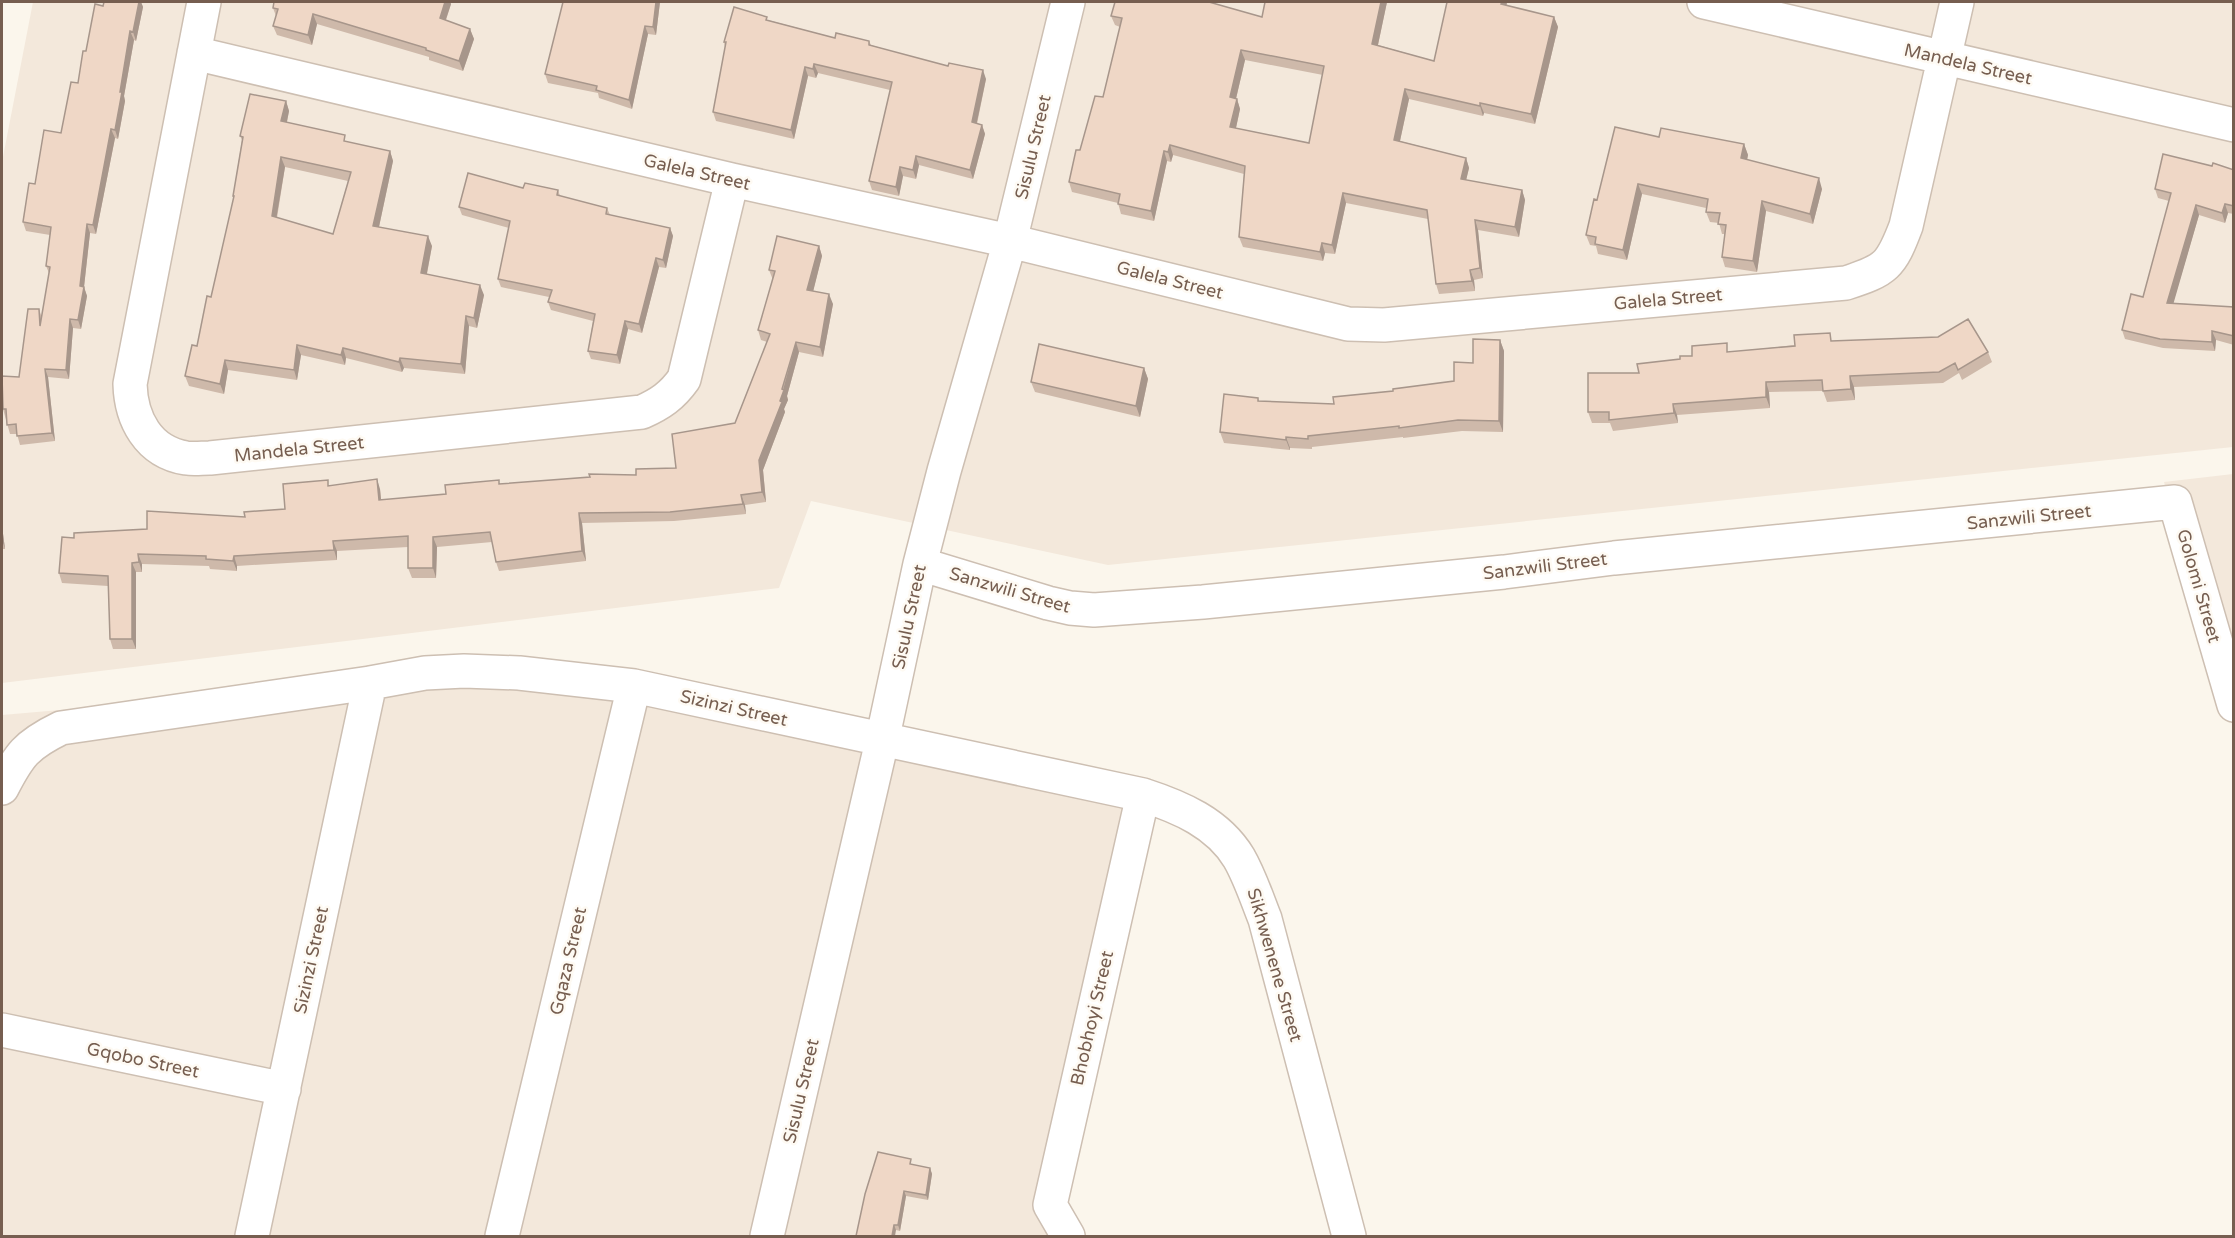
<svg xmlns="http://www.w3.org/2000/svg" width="2235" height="1238" viewBox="0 0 2235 1238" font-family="'Varela Round',sans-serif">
<rect width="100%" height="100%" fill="#fbf6ec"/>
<path fill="#f3e8db" d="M33,2H2233V447L1108,565L811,501L779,588L2,683V162Z
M2233,474V716L2164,482Z
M464,671L1143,795L1050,1205L1068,1236H2V715L370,683Z"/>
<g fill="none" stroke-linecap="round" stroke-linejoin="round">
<g stroke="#cdbfb2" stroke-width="36">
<path id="minor" d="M204,2L130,384C131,419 148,452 186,458C194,459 202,458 210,458L642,412C660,404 672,396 684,379L732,180
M1704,2L2234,125
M194,53L732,180L1010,241L1348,324L1384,325L1846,283C1886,270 1891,266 1906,226L1957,2
M920,564L1048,603L1070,608L1094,610L1203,602L1504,572L1614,558L2175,502L2234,705
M2,788C19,755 26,745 61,728L370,683L425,673L464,671L519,673L634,686L1143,795C1180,807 1218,823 1239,858C1250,877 1257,899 1265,919L1349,1236
M2,1030L284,1089
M252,1236L370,683
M502,1236L634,686
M767,1236L882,741L920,564L944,471L1010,241L1068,2
M1068,1236L1050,1205L1143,795"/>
</g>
<use href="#minor" stroke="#fff" stroke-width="33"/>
</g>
<path fill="#ceb9aa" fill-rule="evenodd" d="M104,2H141L143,7L136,41L134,40L124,96L125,101L118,139L115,138L96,234L90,233L84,287L87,296L81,329L73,328L69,379L48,377L55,441L20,445L17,434H10L3,409L19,377L39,309L42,318L49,273L46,266L50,235L26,231L23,222L35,184L61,133L78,83L86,51Z
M274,2H450L451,4L446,20L470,29L474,39L463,71L429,60V57L317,24L312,45L277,35L273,26L276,16L273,8Z
M563,2H660L656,35L648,34L632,109L599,98L598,93L548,83L545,74Z
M1265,2H1387L1378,45L1434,61L1507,2L1506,6L1554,17L1558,27L1535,124L1484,113L1483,116L1409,99L1400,141L1466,158L1469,168L1466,180L1522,190L1525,200L1519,237L1478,230L1483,278L1474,280L1475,291L1439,294L1436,284L1428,219L1346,203L1335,254L1325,253L1323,261L1243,247L1239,237L1244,174L1173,155L1171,162L1167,161L1154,221L1121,214L1118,203L1072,192L1069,182L1080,150L1103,97L1120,27L1115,25L1111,16L1213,3L1262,17ZM1245,60L1323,75L1309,143L1236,128L1240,109L1237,99H1236Z
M768,20L835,38L869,41L871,45L986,79L977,124L982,125L985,134L973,179L919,165L916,179L903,176L899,196L872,190L869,181L890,90L818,73L816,78L808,76L794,139L716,121L713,112L725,47L724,42Z
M286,101L289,111L287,122L348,142L390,151L393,161L379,227L432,246L427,274L484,295L477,328L469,326L465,374L404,368L402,372L346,358L345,365L301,355L297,380L228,370L224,394L189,386L185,376L197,346L211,297L234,199L233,196L242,140L240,136ZM285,167L348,181L333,234L277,218Z
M1659,137L1744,144L1748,155L1747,160L1822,189L1813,224L1766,211L1757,272L1725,267L1722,257L1725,234H1722L1719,223L1710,222L1706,212V208L1642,194L1627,260L1598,254L1596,246L1590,245L1586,235L1597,200Z
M2212,166L2234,170V214L2228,213L2225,223L2199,215L2173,303L2234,307V345L2216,340L2215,351L2163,348L2125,339L2122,330L2143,297L2169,201L2158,198L2155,189Z
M523,188L558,190L560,196L607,208L610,215L670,228L673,236L666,268L659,267L642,333L628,329L620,364L591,359L588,351L593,321L551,310L548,302L549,297L501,287L498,279L509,228L462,215L459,207Z
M819,246L822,256L813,291L833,304L823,357L799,352L787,396L788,400L784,409L785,412L763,470L766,502L745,505L746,514L674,521L582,523L586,561L499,571L496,562L492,542L437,547L436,578H412L408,568V547L337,551V560L237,566V571L210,569L209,566L142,564V572H136V649H113L110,639L108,586L62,583L59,573L74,538L245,517L285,509L330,486L380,489L381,500L446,494L500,484L636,475L676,468L735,423L767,342L761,340L758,330L773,280L769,270Z
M1500,340L1504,351L1503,432L1462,431L1403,438V437L1312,447V449L1290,448V450L1224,443L1220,432L1258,398L1259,401L1334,404L1393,391L1454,381L1473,363Z
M1833,341L1988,352L1992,362L1962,380L1959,373L1943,383L1854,387L1855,400L1827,402L1823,391L1769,392L1770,408L1677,415L1678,423L1613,431L1610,423H1592L1588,412L1639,373L1680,359L1730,352Z
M1144,368L1148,379L1140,417L1035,392L1031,382Z
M2,526L5,549H2Z
M913,1164V1165L930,1168L932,1174L928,1200L906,1196L900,1231L896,1230L856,1236Z"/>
<path fill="#a7968b" d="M139,2H141L143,7L136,41L133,32Z
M445,2H450L451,4L443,28L440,18Z
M656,2H660L656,35L653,27Z
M1381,2H1387L1376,54L1372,44Z
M1502,2H1507L1505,14L1501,4Z
M313,14L317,24L312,45L308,35Z
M1554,17L1558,27L1535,124L1531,114Z
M645,26L648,34L632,109L629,100Z
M470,29L474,39L463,71L459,61Z
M130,31L134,40L124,96L125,101L118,139L115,130L120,92Z
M1241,50L1245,60L1234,107L1230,97Z
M814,64L818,73L816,78L813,69Z
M805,67L808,76L794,139L791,130Z
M983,70L986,79L975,131L972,122Z
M1405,89L1409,99L1398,150L1394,140Z
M1237,99L1240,109L1234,137L1230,127Z
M286,101L289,111L285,131L281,121Z
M1480,103L1484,113L1483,116L1480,106Z
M982,125L985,134L973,179L970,170Z
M111,129L115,138L96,234L93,225Z
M1744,144L1748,155L1745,169L1741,158Z
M1170,145L1173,155L1171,162L1168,152Z
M390,151L393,161L377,236L373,226Z
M1164,151L1167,161L1154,221L1151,211Z
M916,156L919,165L916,179L913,170Z
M281,157L285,167L275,226L272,216Z
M1466,158L1469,168L1464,189L1461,179Z
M900,167L903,176L899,196L896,187Z
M1819,178L1822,189L1813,224L1810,214Z
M1638,184L1642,194L1627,260L1623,250Z
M1522,190L1525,200L1519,237L1515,227Z
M1343,193L1346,203L1335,254L1332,245Z
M1762,201L1766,211L1757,272L1753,261Z
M2225,204L2228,213L2225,223L2222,213Z
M2196,205L2199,215L2171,312L2167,303Z
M1475,220L1478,230L1483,278L1480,268Z
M87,224L90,233L84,287L87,296L81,329L78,320L80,286Z
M670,228L673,236L666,268L663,260Z
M428,236L432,246L425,283L421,273Z
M1322,243L1325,253L1323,261L1320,252Z
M819,246L822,256L811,300L807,290Z
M656,258L659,267L642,333L639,324Z
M1470,270L1474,280L1475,291L1472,281Z
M480,285L484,295L477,328L474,318Z
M829,294L833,304L823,357L820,347Z
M466,316L469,326L465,374L461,364Z
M70,319L73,328L69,379L66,370Z
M625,321L628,329L620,364L617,355Z
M2212,331L2216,340L2215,351L2212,342Z
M1500,340L1504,351L1503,432L1499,421Z
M796,342L799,352L787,396L788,400L784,409L785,412L763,470L766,502L762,492L759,460L780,401Z
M297,345L301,355L297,380L294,370Z
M343,348L346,358L345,365L341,355Z
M400,358L404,368L402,372L399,362Z
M225,360L228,370L224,394L220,384Z
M1144,368L1148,379L1140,417L1136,406Z
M45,369L48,377L55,441L52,433Z
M1850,376L1854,387L1855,400L1851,389Z
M1766,382L1769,392L1770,408L1766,397Z
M1673,404L1677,415L1678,423L1674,413Z
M1286,437L1290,448V450L1286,440Z
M377,479L380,489L382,510L379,500Z
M741,495L745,505L746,514L743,504Z
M579,513L582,523L586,561L582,551Z
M2,526L5,549L2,540Z
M433,537L437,547L436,578L433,568Z
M333,541L337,551V560L334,550Z
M138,554L142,564V572L139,562Z
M234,556L237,566V571L233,561Z
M132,563L136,572V649L132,639Z
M930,1168L932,1174L928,1200L926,1195Z
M904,1191L906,1196L900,1231L898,1225Z
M894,1225L896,1230L895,1236H892Z"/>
<path fill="#efd7c6" stroke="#a7968b" stroke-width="1.5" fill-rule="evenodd" d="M104,2H139L133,32L130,31L120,92H122L115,130L111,129L93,225L87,224L80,286L84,287L78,320L70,319L66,370L45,369L52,433L17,436L16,424L7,425L6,409H3L2,376L19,377L28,309H39L40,326L50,267L46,266L51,227L23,222L29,183L35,184L44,130L61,133L71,82L78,83L83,51H86L95,4L103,6Z
M274,2H445L440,18L470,29L459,61L426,50V48L313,14L308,35L273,26L278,9L273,8Z
M563,2H656L653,27L645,26L629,100L596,90L597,86L545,74Z
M1115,2H1209L1262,17L1265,2H1381L1372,44L1434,61L1447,2H1502L1501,4L1554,17L1531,114L1480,103V106L1405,89L1394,140L1466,158L1461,179L1522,190L1515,227L1475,220L1480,268L1470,270L1472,281L1436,284L1427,210L1343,193L1332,245L1322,243L1320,252L1239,237L1245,166L1170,145L1168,152L1164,151L1151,211L1118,204L1120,194L1069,182L1076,150H1080L1095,96L1103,97L1122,18L1111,16ZM1241,50L1324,66L1309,143L1230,127L1237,99L1230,97Z
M734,7L767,17L766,20L835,38L836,33L869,41V45L948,66L949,63L983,70L972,122L982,125L970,170L916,156L913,170L900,167L896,187L869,181L892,82L814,64L813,69L805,67L791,130L713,112L726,42H724Z
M250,94L286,101L281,121L345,135L344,141L390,151L373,226L428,236L421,273L480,285L474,318L466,316L461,364L400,358L399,362L343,348L341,355L297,345L294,370L225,360L220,384L185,376L192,345L197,346L207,296L211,297L234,196H233L243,137L240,136ZM281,157L351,172L333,234L272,216Z
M1615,127L1659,137L1661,128L1744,144L1741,158L1819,178L1810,214L1762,201L1753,261L1722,257L1726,225L1718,224L1720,213L1706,212L1708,199L1638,184L1623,250L1595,244L1596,237L1586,235L1594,199L1597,200Z
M2163,154L2212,166L2213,163L2234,170V206L2225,204L2222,213L2196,205L2167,303L2234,307V336L2212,331V342L2160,339L2122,330L2131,294L2143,297L2171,193L2155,189Z
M468,173L523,188L525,183L558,190L557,195L607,208L606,214L670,228L663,260L656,258L639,324L625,321L617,355L588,351L595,314L548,302L552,290L498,279L510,221L459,207Z
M777,236L819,246L807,290L829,294L820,347L796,342L782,389L784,390L780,401L782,402L759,460L762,492L741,495L743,504L670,512L579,513L582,551L496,562L490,532L433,537V568H408V536L333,541L334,550L234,556L233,561L206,559V556L138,554L139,562L132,563V639H110L108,576L59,573L62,537L74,538V533L147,529V511L245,517L244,512L285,509L283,484L328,480V486L377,479L379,500L446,494L445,485L499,480V484L590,477L589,474L636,475V469L676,468L672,434L735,423L770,334L758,330L775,271L769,270Z
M1968,319L1988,352L1958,370L1955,363L1939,372L1850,376L1851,389L1823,391L1822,380L1766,382V397L1673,404L1674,413L1609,420V412H1588V373H1639L1637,364L1680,359V356H1692V346L1727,343V352L1795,346L1794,335L1830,333L1831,341L1938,337Z
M1473,339L1500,340L1499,421L1458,420L1399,428V426L1308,436V439L1286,437V440L1220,432L1224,394L1258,398V401L1334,404L1333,397L1393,391V389L1454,381V362L1473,363Z
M1039,344L1144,368L1136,406L1031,382Z
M878,1152L911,1159L910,1164L930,1168L926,1195L904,1191L898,1225H894L892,1236H856L865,1194Z"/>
<g text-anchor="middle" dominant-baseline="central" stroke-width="5" stroke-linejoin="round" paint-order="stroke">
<g font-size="18" fill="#765e50" stroke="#fefaf3">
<text transform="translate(1968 64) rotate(13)">Mandela Street</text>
<text transform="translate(1033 147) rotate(-77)">Sisulu Street</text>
<text transform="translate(697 172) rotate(13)">Galela Street</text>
<text transform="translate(1170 280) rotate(14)">Galela Street</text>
<text transform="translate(1668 299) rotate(-5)">Galela Street</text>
<text transform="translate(299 449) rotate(-6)">Mandela Street</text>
<text transform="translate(2029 517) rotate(-6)">Sanzwili Street</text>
<text transform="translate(1545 566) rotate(-7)">Sanzwili Street</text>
<text transform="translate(2199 586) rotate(74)">Golomi Street</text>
<text transform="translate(1010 590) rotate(16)">Sanzwili Street</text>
<text transform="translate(909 617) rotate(-78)">Sisulu Street</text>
<text transform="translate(734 708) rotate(13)">Sizinzi Street</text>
<text transform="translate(311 960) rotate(-78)">Sizinzi Street</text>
<text transform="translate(568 961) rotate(-77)">Gqaza Street</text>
<text transform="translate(1275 965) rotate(74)">Sikhwenene Street</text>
<text transform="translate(1092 1018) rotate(-77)">Bhobhoyi Street</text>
<text transform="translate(143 1060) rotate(12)">Gqobo Street</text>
<text transform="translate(801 1091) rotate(-77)">Sisulu Street</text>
</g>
</g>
<rect width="2235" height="1238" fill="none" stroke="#765e50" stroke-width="6"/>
</svg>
